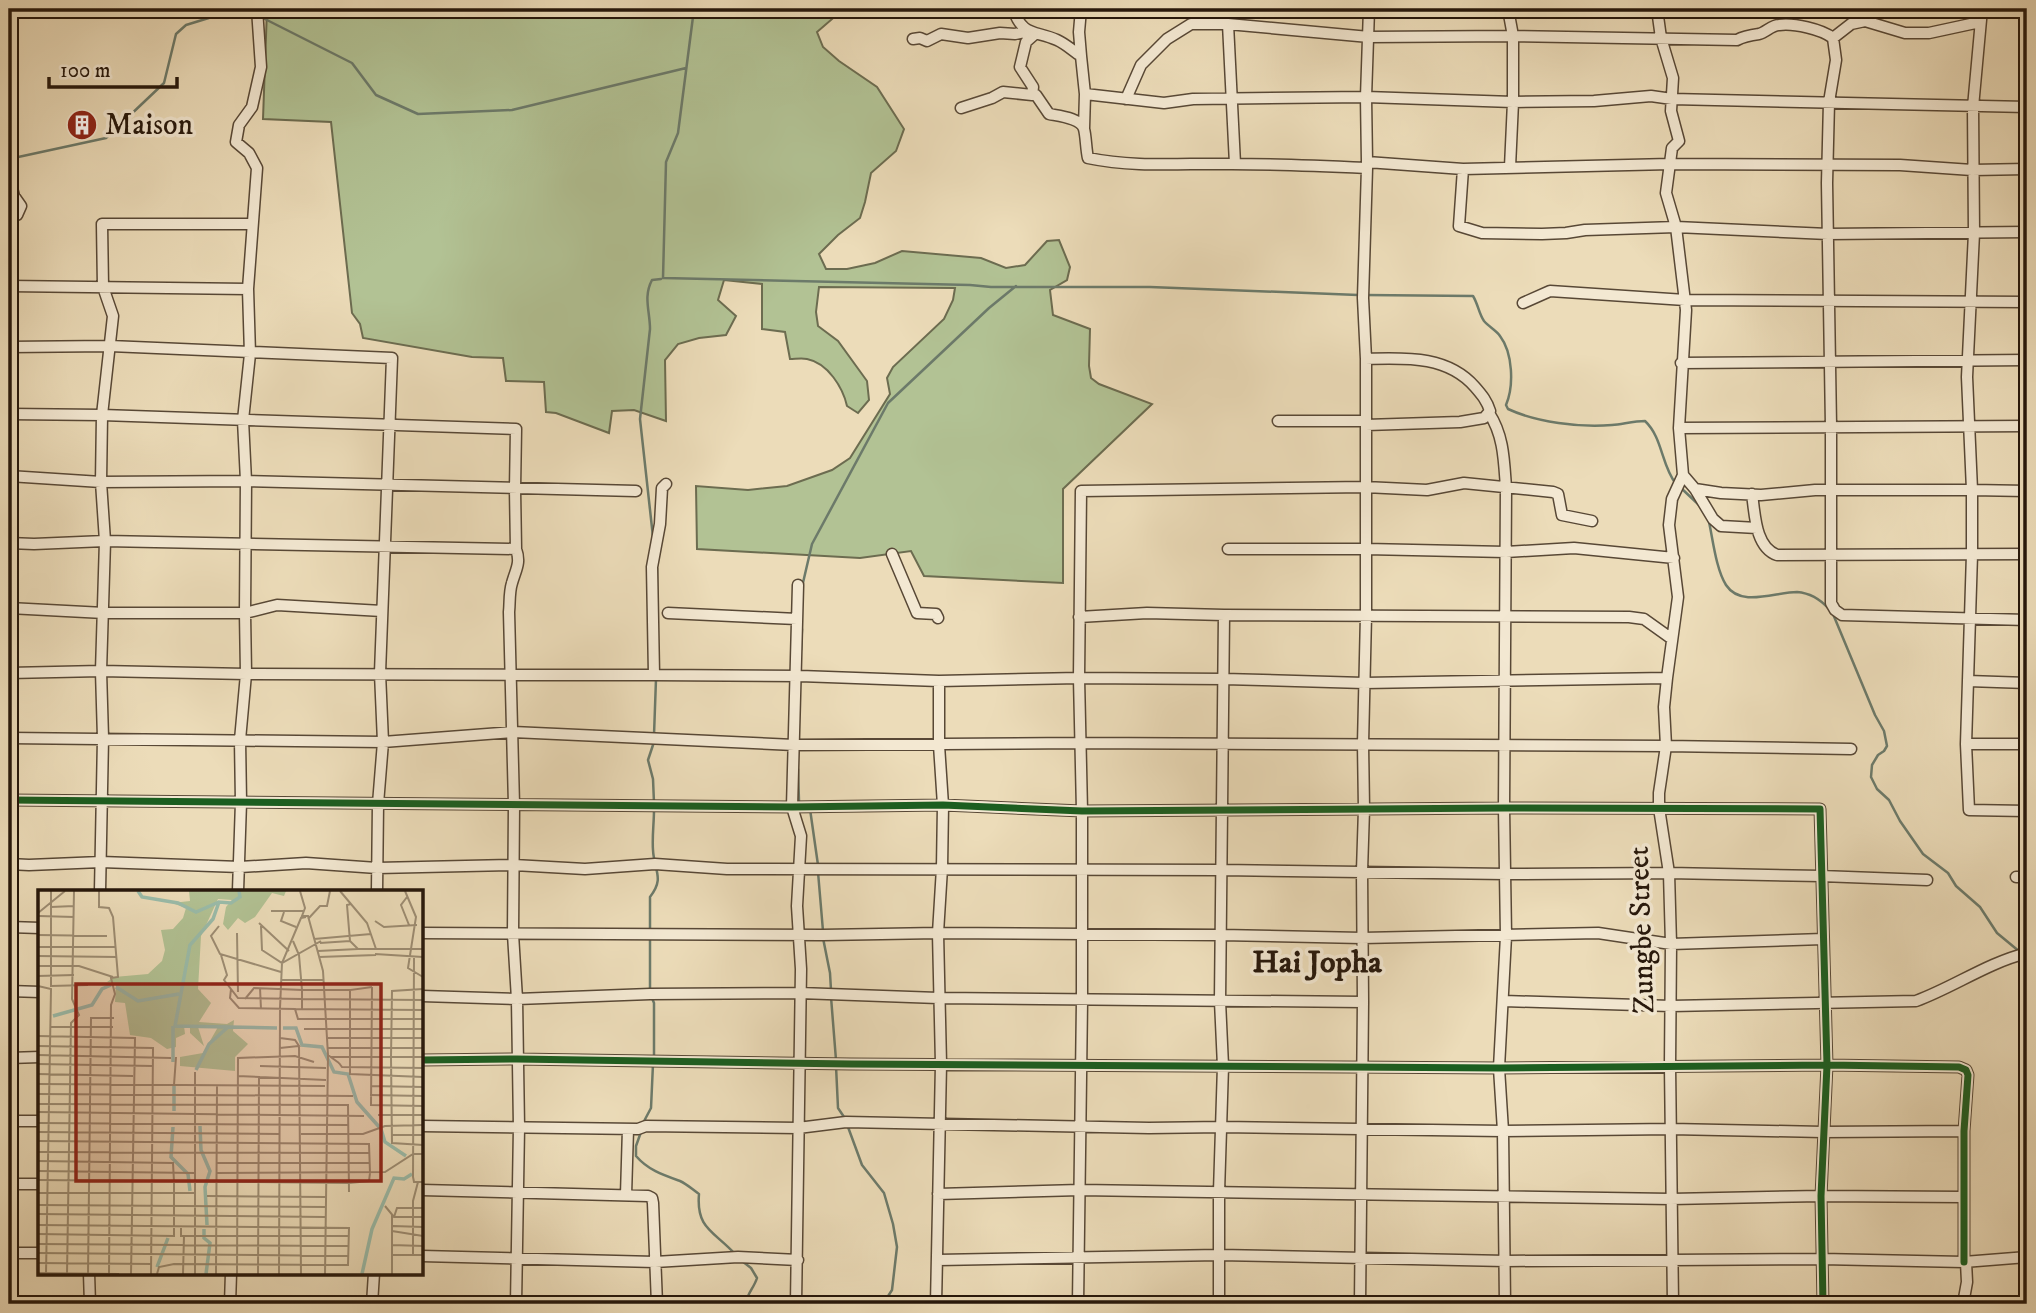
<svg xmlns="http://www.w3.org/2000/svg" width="2036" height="1313" viewBox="0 0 2036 1313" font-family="'IM FELL DW Pica',serif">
<rect width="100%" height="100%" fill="#ecdcb9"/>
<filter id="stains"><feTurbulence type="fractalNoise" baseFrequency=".00286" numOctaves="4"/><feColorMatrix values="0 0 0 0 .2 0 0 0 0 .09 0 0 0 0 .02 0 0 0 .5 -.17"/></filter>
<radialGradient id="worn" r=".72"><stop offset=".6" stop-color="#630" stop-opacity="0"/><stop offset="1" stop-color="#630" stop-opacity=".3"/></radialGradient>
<path fill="#b2c294" stroke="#6c6c50" stroke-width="2" d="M267,9H840L839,13L817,32L823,47L839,61L877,87L904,129L896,151L871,173L865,202L860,218L838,235L819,254L826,269H847L875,263L902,251L981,258L1006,268L1025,265L1047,241L1059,240L1070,267L1067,280L1050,290L1053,315L1090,329L1089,366L1091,378L1099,384L1152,404L1063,489V583L924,576L911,551L860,558L697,549L696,486L748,490L787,486L832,470L850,458L890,394L887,378L893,367L944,319L953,300L955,288L819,287L816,312L818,326L838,341L867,381L869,400L858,413L847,406C843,388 828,363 807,359C802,358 795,359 790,359L785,332L762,329V284L724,280L718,300L736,316L726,335L699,338L678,344L665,360L666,421L634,410L612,411L609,433L556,413L546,412L544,382L506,381L503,358L472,357L363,338L360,324L352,313L331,122L263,119Z"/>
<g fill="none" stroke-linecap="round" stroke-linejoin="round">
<path stroke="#6c7a6a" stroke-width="2.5" d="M244,9L253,13
M694,9L678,133L666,162L663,278L970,285L991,287H1150L1358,295
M259,16L352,63L376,95L418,114L512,110L686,68
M9,159L106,138L164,83L176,34L186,25L238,9
M1365,295L1473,296C1478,304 1479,314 1484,321C1489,327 1496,330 1500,336C1513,353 1514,386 1506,405L1508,409C1536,422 1580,428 1612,425C1623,424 1634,421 1645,421C1663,438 1661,465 1676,484
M1681,488L1699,505
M1709,522C1713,540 1716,569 1726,585C1741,608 1775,592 1797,592C1810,593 1821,600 1829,609
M653,537L640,419L650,329C650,311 643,297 652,280L661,279
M657,568V590
M802,587L812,544L888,403L989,308L1016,286
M1833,614L1875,715L1884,731L1887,746L1884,751L1878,755L1872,765L1871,777L1877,789L1889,800L1900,821L1923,854L1948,873L1956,886L1980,907L1997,933L2020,952
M801,650L802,629
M654,735L656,679
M798,769L799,801L805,803
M654,803L653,779L648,760L654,742
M810,809L818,865
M818,872L823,931
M823,938L830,973L831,990
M650,992V897C665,878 654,871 653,850C652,836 654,823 654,810
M831,997L836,1060
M652,998L654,1003V1058
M836,1066L838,1108L846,1120
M642,1125L651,1108L653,1064
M848,1127L862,1165L884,1193L893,1224L897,1247L892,1290L883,1304
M641,1132L636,1146V1156C648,1170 663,1175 680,1181C687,1184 693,1190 699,1194C696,1229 714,1231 735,1254
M742,1261L751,1268L757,1278C754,1288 746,1295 746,1304"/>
<g stroke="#584836" stroke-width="13">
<path id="minor" d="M1013,9C1023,37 1034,30 1057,40C1066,44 1073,51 1081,56L1085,94L1164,103L1193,99L1366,97L1513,102L1510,167
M1508,9L1513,36L1737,40C1744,36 1751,35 1759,34C1766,32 1772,25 1779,25C1794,23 1821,29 1833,38
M1657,9L1661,38L1673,78L1671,111L1679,141L1672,148L1666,193L1676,227L1686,310L1679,428L1683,475L1695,489L1713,519L1721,526L1757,528
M1982,9L1973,107L1974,233L1967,377L1972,490V554L1966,744L1969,810L2027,811
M9,10L76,9
M1980,22L1929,33H1905L1865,21L1851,24L1833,38L1836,60L1829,102L1827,183L1831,426V603L1835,610L1842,615L2027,620
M1228,24L1235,164
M1035,34L1026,42L1020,67L1033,87L1032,95H1036L1049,114C1059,116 1081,118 1084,129C1086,136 1086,150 1088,158C1136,168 1184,163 1232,164C1277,164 1322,166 1367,168V162L1463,169L1459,226L1482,233L1542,234L1566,233L1585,230L1676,227L1828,234L2027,232
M913,39L920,38L927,41L941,34L968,38L1000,33L1015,34L1029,31
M1081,56L1079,32L1081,9
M1126,99L1141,65L1167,39L1191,24H1228L1369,37L1513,36V102L1594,101L1651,96L1672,99L2027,107
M961,108L992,98L1003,92L1032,95
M1084,128L1085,94
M1367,162L1366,97L1369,9
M1463,169L1670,164L1900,165L1972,170L2027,169
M9,176L14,196L21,206L17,215L9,217
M9,286L248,289
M1523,303L1550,291L1685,300L2027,302
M9,347L110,346L392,358L380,673L383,742L378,804L377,891
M1366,359C1405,358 1447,355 1475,387C1482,395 1487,401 1490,411L1484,418L1460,422L1366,425
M1681,363L2027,360
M1489,413C1504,436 1504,461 1506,488L1504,808L1506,936L1499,1068L1503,1131L1505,1304
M9,414L102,415L516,429L515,489L516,549C521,563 516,569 512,583C509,592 510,603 509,612L514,805L513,934L517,999L519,1127L516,1304
M1278,421H1366
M1679,428L2027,426
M9,476L101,482L246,481L636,491
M1695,489L1721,493L1761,495L1815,490H1972L2027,491
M1752,494C1755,514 1755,547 1777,555L2027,554
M9,543L34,544L105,541L516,549
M1228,549H1366L1506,552L1574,548L1674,558
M892,554L917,613L936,614L938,618
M9,608L104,613H245L277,605L382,611
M668,613L797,619
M1079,617L1147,613L1224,615L1629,617L1644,619L1672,639
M9,673L101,671L246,674L654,675L800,676L939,681L1079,678L1224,679L1364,683L1667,678
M654,675L652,567L660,524L662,488L666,484
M1968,681L2027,683
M9,738L383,742L513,732L794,745L1080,743L1666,746L1851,749
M1966,744H2027
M9,800L792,807L943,805L1082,811L1504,808L1820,809L1827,1065L1821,1196L1823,1304
M9,864L29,865L101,862L240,867L306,863L377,868L514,865L585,869L655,864L727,869L1222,870L1506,874L1669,873L1821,876L1927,880
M2016,877H2027
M100,891L103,738L101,671L105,541L101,482L102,415L113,316L103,287L102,224H252
M238,891L241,802L240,740L246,674L245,613L246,481L243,420L250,354L248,289L257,168L249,153L236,142L239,125L252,107L261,67L257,9
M9,927L40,928
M422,933L823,935L938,933L1221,935L1362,938L1598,933L1671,944L1823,939
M9,991L40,992
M422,996L517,999L650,994L800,993L938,998L1363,1002
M1504,1001L1671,1006L1916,1001C1954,987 1987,963 2027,953
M9,1058L40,1057
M422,1060L517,1059L851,1064L1499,1068L1827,1065L1959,1067L1966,1070L1968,1075L1964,1131V1262
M9,1121H40
M422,1126L638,1129L646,1126L798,1128L846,1122L1149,1128L1222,1127L1503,1131L1671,1129L1823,1132L1964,1131
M9,1184H40
M422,1190L648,1196L652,1198L653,1203L657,1304
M938,1194L1080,1190L1671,1199L1821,1196L1963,1197
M626,1195L628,1129
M9,1253H40
M422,1256L655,1262L738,1257L798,1260
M938,1260L1219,1255L1506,1261L1822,1259L1964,1262L2027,1257
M89,1273L90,1304
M230,1304L231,1273
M372,1304L374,1273
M796,1304L801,969L797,906L801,836L792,807L798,585
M936,1304L941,1064L938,933L942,868L943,805L939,745V681
M1078,1304L1082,1001V811L1079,678L1081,491L1365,487L1427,490L1464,483L1553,492L1558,494L1562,515L1592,521
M1219,1304V1192L1223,1066L1220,1001L1224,615
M1360,1304L1363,1002L1362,871L1364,809L1363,744L1366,615V359L1363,298L1367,168
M1673,1304L1670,1066L1671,944L1669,873L1659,808V793L1666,746L1664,707L1667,678L1678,597L1669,525L1672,499L1683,475
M1963,1304L1967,1282L1966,1262"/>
</g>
<use href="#minor" stroke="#f3e8d2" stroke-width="10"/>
<g stroke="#f3e8d2" stroke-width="11">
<path id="cycleway" d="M9,800L792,807L943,805L1082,811L1504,808L1820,809L1827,1065L1821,1196L1823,1304
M422,1060L517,1059L851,1064L1499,1068L1827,1065L1959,1067L1966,1070L1968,1075L1964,1131V1262"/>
</g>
<use href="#cycleway" stroke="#1b5e20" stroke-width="7"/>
</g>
<defs>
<g id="building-disc" transform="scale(1.575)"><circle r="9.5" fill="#8f2418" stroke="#f3e8d2"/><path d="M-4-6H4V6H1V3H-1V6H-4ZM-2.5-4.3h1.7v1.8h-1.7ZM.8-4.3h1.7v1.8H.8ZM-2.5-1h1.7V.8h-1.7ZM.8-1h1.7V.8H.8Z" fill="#fff"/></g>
</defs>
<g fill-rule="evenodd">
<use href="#building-disc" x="82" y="125"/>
</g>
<g text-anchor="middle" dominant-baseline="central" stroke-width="7" stroke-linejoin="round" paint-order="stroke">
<g font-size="30" fill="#26170b" stroke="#f3e8d2" text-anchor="start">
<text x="105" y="125">Maison</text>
</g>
<g font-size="30" fill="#26170b" stroke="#f3e8d2">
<text transform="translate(1642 930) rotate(-92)">Zungbe Street</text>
</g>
<g font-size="32" font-weight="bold" fill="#26170b" stroke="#f3e8d2">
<text x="1317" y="963">Hai Jopha</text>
</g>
</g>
<g transform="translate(38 890)">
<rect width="385" height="385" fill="#ecdcb9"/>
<path d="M151,1H248L246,6L234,3L217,27L207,33L200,28L190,40L185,34L188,17L194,10L180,9L163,46L160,99L173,113L161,132L189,134L196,130L195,141L210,154L197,167V181L142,176V167L165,163L180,137H160L166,156L152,143V137L146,136L147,144L138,148V157L129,159L113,148L92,145L87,113L77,112L78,93L69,92L76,87L110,84L124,71L127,60L123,40L135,39L145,28L148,18L134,13L152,11Z" fill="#b2c294"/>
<path fill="none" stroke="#9abcaa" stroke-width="3.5" d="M100,1L104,7L140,13L158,22L181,12M201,1L202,7L193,13L181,12L175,29L152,55L137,136L239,138M78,97L100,111L141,104M15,126L54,115L64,99L73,95M135,136V172M245,138H258L264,155L284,157L296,182L310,184L319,212L343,239L347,252L368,266M158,180L171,154L190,137M136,221V196M162,236L163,260L172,281L167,297L169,335M135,237L133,267L150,284L152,301M166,339V348L172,353L168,384M119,377L130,348M324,384L334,339L356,288L366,289L374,284"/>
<path fill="none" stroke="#9d8d73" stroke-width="2" d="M13,1V96L50,95M61,1V17L71,18L75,27L80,87L73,88L77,104L73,115L71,384M262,1L267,18L264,26H270L285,81L290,165L301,173M302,1L329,33L338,59M367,1L378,27L370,78L385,87M369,7L363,15L371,35M313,14L309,15L312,51L320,59H385M13,17L36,16M233,21H265M246,22L243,31L258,37M0,23L27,1M1,26L36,27M270,29L282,16H289L292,1M337,31L346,37L379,35M221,33L251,61M181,36L173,46L182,64L243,82M223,36L224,60L244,73L283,51M199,43L200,102M0,45L69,46M276,49L333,44M255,51L261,65L264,100H312M282,53L312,51M0,57H78M280,61L320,59M337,64L385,67M183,65L189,85L186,90L200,108L264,109V119M0,66L79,67M281,67L338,65M376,67L375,287L376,292H385M0,76H41L75,87M0,86L36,85M243,90H285M0,96L13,99L8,384M334,97L312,100V184L385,187M334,97L333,215L385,216M222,98L223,119M193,99L192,108L201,118L257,119L260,129H385M385,99L354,101L353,168L354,253L385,255M207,109L216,98L264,100V109L385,110M242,118L244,73L263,28L268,27M257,119L385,120M12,137H75M266,139H385M0,146L97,148L93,384M242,148L257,150L261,156L242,158M290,148H385M0,156L115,158L113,384M261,156L263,384M289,158H385M0,165L133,168M292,167H385M301,173L304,177L385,178M0,174L115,176M222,176L288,178M0,184L95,186M199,186L288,190M0,194L287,196M136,195L138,167M333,196L385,197M0,204L315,206M332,205L385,206M0,214L310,215L311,302M0,222L326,226M340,225H385M0,233L310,235M0,242L242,244M263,244H325L347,236L385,235M354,245H385M0,251L331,254L332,283M0,262L332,263M0,271L135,273L136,292V346L0,344M179,273H332M0,281L157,283M178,283L347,282L375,264H385M0,290L311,293L331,291L332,283M0,303H157M169,306L288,307M0,315L288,317M347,316L356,327H385M0,324L287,327M354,325V384M356,327L359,318H385M0,335L311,338L310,375L136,374L121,377L119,384M355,336L385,337M143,337V346H311M354,341L385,346M0,354L311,356M354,355L385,356M0,363L311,366M354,365H385M375,365V311L380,292M0,373L114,374M0,383L81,384M29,384L33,133L41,125L34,109L36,1M50,384L53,128H76M145,384L146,346M157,384V182M178,384L179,196M199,384L200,168L257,166L276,172M220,384L221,186M241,384L242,119M287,384L290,165"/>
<path fill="#8f2418" fill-opacity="0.15" stroke="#8f2418" stroke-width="3.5" d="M38,94H343V291H38Z"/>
<rect width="385" height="385" fill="none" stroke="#26170b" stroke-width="3.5"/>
</g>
<rect width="2036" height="1313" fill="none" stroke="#ecdcb9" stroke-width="35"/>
<rect x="10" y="10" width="2015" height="1292" fill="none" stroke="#26170b" stroke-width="3.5"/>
<rect x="18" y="18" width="2001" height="1278" fill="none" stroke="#26170b" stroke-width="2"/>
<path d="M49 77v10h128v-10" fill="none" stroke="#26170b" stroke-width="3.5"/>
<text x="60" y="77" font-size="21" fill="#26170b" stroke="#f3e8d2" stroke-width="5" paint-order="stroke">100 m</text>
<rect width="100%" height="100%" filter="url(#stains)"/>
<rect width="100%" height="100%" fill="url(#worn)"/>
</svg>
